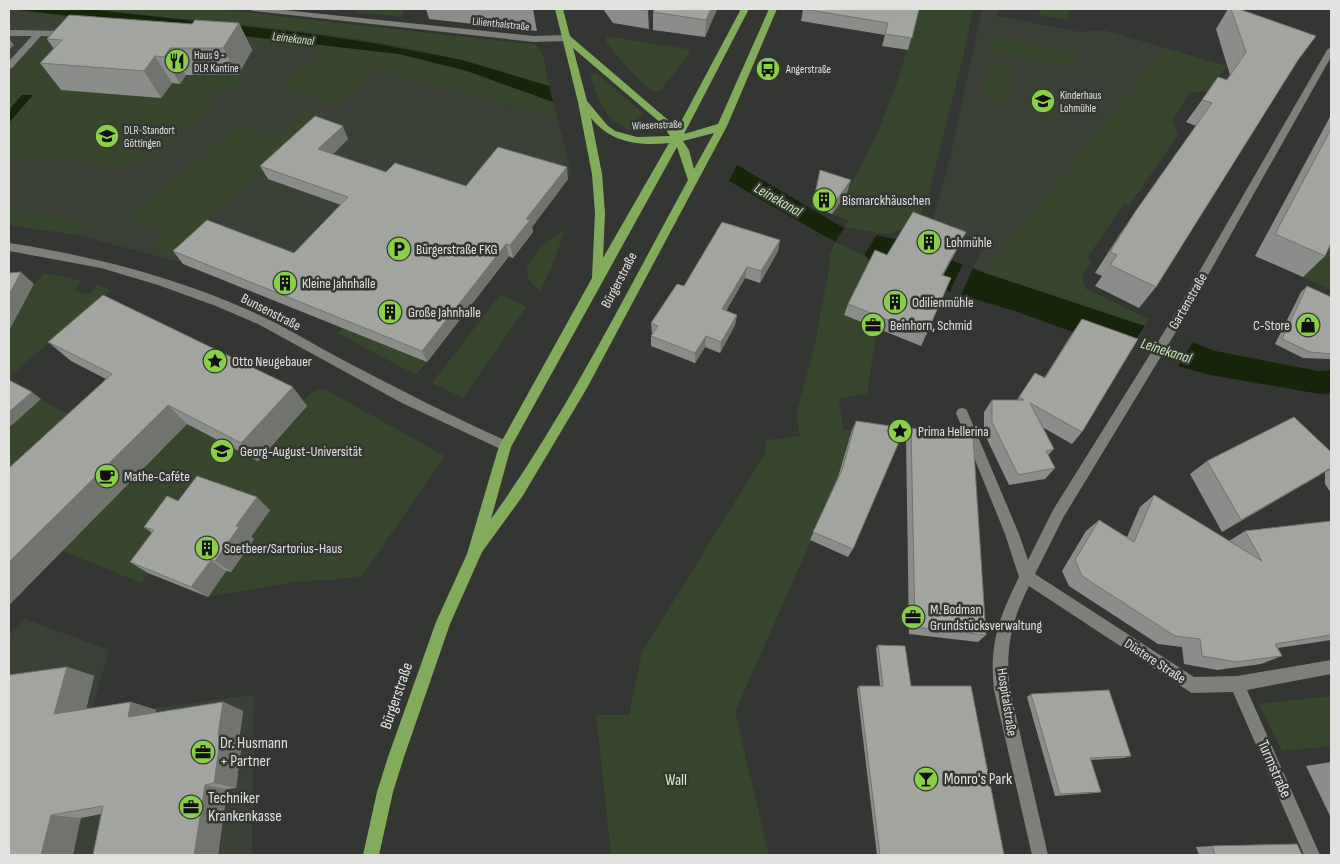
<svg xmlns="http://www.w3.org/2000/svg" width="1340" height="864" viewBox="0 0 1340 864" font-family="'Sofia Sans Condensed',sans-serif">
<rect width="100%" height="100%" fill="#333632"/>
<path fill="#3c4138" d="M9,9H49L39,18L320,50L436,88L445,87L558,120L571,170L568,179L529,231L524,243L513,258L183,263L77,235L9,225Z
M982,9H998L996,16L1080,32L1104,30L1165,48L985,273L973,268L982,248L978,241L932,224L951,154Z
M25,619L109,650L90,716L254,695L252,855H9V635Z"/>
<path fill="#37462c" d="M87,9H215L537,45L543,55L549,86C520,78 491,68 462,60C341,30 211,23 87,9Z
M358,9H403V17L356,12Z
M918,9H973L966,44L929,194L919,218L891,234L878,233L864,255L871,262L844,315L877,328L867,394L839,399L843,430H852L838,480L735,712L769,855H611L596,715H629L642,652L765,453L766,440L800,436L796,416L815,343L829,270L830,253L848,221L832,214C873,157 902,77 918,9Z
M1040,9H1069L1068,20L1039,15Z
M44,13L399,54L467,71L553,102L558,120L445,87L436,88L320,50L39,18Z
M607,36L687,49L690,53L660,91L654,92C635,79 621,60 606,42Z
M991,36L1077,53L1075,68L988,51Z
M48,37L82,39L80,76L180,84L186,75L198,76L200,73L249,76L237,88L215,91L211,97L214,101L210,110L161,149L139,162L129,165L114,166L9,156V79Z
M1165,48L1227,66L1209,91L1190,93L1172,121L1178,135L1129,206L1124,204L1087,258L1092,261L1082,276L1086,289L1149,319L1145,326L985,273Z
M321,53L376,70L336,106L280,87Z
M988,64L1013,68L1009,103L984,98Z
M596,73L643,113L629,130C601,116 601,103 590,76L591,74Z
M304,112L322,119L168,255L149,246L164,233L127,218L241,124L276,137Z
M9,211L90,222L77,235L9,225Z
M565,230L551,269L540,291C533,285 528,281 527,272C526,258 553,235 565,230Z
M1331,240V290L1303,277L1318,246Z
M44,273L82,281L74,290L89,294L97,285L111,290L9,377V331L34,284Z
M500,295L527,306L463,398L432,383Z
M343,328L427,362L416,375L337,333Z
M324,389L445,456L362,576L332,580L299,581L208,597L226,571L231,572L253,540L251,538L270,510L172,542L141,583L63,551L187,424L258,460L307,406L301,403L315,390Z
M41,399L94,429L9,511V424L12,425Z
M1331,696V746L1282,751L1259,704Z"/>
<path fill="#16250a" d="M9,9H87L312,34L372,43L462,60L549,86L553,102L467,71L399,54Z
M22,95H33L9,123V110Z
M737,165L844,228L899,240L985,273L1193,342L1215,351L1318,371L1331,370V393L1320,394L1210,375L1127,352L1018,312L945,290L871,262L864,254L826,237L729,181Z"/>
<path fill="#333632" d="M845,227L878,233L864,255L835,242Z
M963,264L973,268L961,295L950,291Z
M1146,324L1178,334L1193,342L1177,368L1138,357L1127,352Z"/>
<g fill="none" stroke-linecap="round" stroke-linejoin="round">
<path fill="#7c7f7a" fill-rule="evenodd" d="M249,9H274L534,36L567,35L571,38L567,41L534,42L253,11Z
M9,30L66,31L70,34L66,37L41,36L12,68L9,69V61L32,36H9Z
M1331,47V57L1177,330L1063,518L1035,574L1194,677L1237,676L1331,660V674L1247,690L1320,855H1304L1233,692L1192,693L1187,690L1029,586C1011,622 1005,650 1010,690L1048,855H1032L994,690C989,645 999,617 1019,577L1005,534L956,413L958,409L962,408L966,409L968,413L1019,534L1028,560L1053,510L1169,324L1327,50Z
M9,243C93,256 175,277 253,312C284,326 313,344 343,360C398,389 453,417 509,442L511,446L509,450L505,451L402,403L258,324L216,306L158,285L101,268L9,251Z"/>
<path fill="#82ac5b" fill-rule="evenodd" d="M555,9H563L570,36L668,120L676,131L741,9H749L684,134L718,124L769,9H777L727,126L587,388L522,497L482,552L450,624L404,757L393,792L379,855H363L377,792L388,757L436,622L467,554L499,446L592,278L595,213L592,174L578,102ZM573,48L662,124L670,136L637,137L615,131L607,125L587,101ZM591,118C611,143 639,146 669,143L603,258L605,213L602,174ZM714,133L694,169L689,150L683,141ZM677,147L688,180C625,295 567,413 491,519L511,447Z"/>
</g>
<path fill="#8a8d89" d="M426,9H533L537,31L429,19Z
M603,9H648V11L649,29L613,23Z
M655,9H717L705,37L653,30V12Z
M803,9H919L908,50L882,46L885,35L801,21Z
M1228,9H1239L1298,60L1156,287L1139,308L1095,286L1102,276L1095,273L1120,234L1196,126L1186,122L1202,100L1226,80L1230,75L1216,29Z
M239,23L252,50L238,75H186L180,84L172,83L161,98L61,90L40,63L54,49L47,39L192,24Z
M1331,115V243L1325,256L1303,277L1255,256Z
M348,139L333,154L386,172L466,186L568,179L532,227L533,232L513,258L509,256L427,362L183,264L173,251L294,253L341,205L268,179L260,166Z
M820,170L847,193L832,214L813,207Z
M780,240L778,251L760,283L745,278L726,311L737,315L735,325L720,353L705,347L695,363L651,346V336L652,334L651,323L684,286Z
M960,244L943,275L926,335L921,346L844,315L848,304L887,255Z
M1307,286L1331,297V359H1330L1303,358L1275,344L1301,292Z
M1082,319V432L1072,444L1042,427L1054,449L1048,455L1055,468L1045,479L1009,485L984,433V412L992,400H1017L1035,373L1044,378L1073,332Z
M48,342L307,406L258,461L187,424L9,605V468L106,379L71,361Z
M856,421L853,549L848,557L810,540L838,477L852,430Z
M911,428L986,635L978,642L909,634L906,438Z
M1207,461L1320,475L1222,532L1190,474Z
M1331,469V493L1325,484V472Z
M1154,495L1229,541L1245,531L1331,521V640L1278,648L1282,656L1261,664L1217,670L1184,664L1182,647L1158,644L1069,586L1062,571L1086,531L1099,520L1127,537L1140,507Z
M178,501L270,510L251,537L254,539L231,572L226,571L208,597L148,573L130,562L152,533L144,527Z
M878,645L911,686L1004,855H877L857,689L859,686H880L876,648Z
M67,667L94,676L86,709L131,702L156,710L155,713L223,702L243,711L239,740L242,741L236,788L227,789L218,855H93L101,814L81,818L9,855Z
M1031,694L1131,756L1124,758L1091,760L1101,792L1095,793L1055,796L1027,697Z
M1331,762V818L1306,766Z
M1212,846L1302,855H1199L1196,847Z"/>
<path fill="#71736f" d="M711,9H717L705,37L706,20Z
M239,23L252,50L238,75L223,48Z
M9,38L14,45L9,50Z
M170,48L186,75L180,84L164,57Z
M155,56L172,83L161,98L144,71Z
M343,126L348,139L325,161L318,149Z
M567,167L568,179L532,227L533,232L513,258L510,245L526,219Z
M851,180L847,193L832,214L835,202Z
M966,232L960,244L937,287L942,275Z
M780,240L778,251L760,283L761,271Z
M506,244L509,256L427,362L422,351Z
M747,267L745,278L721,320L722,309Z
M21,272L34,284L10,329L9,328V295Z
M737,315L735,325L720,353L721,342Z
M706,336L705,347L695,363V353Z
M293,387L307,406L258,461L241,443Z
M32,392L41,399L11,426L9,424V412Z
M168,405L187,424L9,605V562Z
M1331,468L1320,475L1222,532L1241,520Z
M257,497L270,510L251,537L254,539L231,572L215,561L236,526Z
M211,560L226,571L208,597L191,587Z
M67,667L94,676L83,722L54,714Z
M131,702L156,710L153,724L128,717Z
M223,702L243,711L239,740L242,741L236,788L214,783L218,735Z
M205,785L227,789L218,855H194Z
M51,815L81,818L73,855H41Z"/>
<path fill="#a1a49f" stroke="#71736f" d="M636,9H648V11Z
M655,9H711L706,20L653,12Z
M804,9H919L912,38L885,34L888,23Z
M1231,9H1239L1316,36L1298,60L1156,287L1110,265L1117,255L1110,252L1135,212L1212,103L1202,100L1218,77L1227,80L1246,52Z
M69,15L192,24L195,20L239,23L223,48H170L164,57L155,56L144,71L40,63L62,40L47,39Z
M315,116L343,126L318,149L386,172L395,163L466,186L498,147L567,167L526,219L530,220L510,245L506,244L422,351L173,251L207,220L294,253L348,197L260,166Z
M1331,129V243L1325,256L1275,234Z
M820,170L851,180L835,202L815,194Z
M913,212L966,232L942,275L951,278L926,335L848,304L875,250L887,255Z
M722,222L780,240L761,271L747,267L722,309L737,315L721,342L706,336L695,353L651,336L658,326L651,323L677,284L684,286Z
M21,272L9,295V273Z
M1307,286L1331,297V354L1310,352L1282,339Z
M103,295L293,387L241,443L168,405L9,562V468L112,374L48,342Z
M1082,319L1138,339L1082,432L1030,403L1054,449L1046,451L1055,468L1018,475L992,422V400H1024L1019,397L1035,373L1045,378Z
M9,380L32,392L9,412Z
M1294,417L1331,452V468L1241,520L1207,461Z
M856,421L905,428L853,549L813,532L842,470Z
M911,428L973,437L986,635L915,627Z
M197,476L257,497L236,526L239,527L215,561L211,560L191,587L130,562L154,530L144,527L167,496L178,501Z
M1154,495L1262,561L1245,531L1331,521V635L1275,644L1282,656L1236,662L1202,656L1200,639L1175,636L1082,576L1075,560L1099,520L1134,542Z
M878,645L905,646L911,686H971L1004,855H880L859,686H883Z
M67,667L54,714L131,702L128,717L223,702L218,735L221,734L214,783L205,785L194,855H93L103,806L51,815L41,855H9V675Z
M1109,690L1131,756L1090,758L1101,792L1060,794L1031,694Z
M1297,844L1302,855H1215L1212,846Z"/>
<defs>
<g id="restaurant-disc" transform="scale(1.25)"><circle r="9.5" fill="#89cf48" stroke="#333632"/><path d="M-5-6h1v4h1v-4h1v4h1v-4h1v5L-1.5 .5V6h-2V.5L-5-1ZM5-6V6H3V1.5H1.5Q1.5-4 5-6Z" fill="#111"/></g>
<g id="bus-disc" transform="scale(1.25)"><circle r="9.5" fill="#89cf48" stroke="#333632"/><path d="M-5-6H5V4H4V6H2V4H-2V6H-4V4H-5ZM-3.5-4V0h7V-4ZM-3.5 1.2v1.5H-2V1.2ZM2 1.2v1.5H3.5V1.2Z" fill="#111"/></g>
<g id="school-disc" transform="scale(1.25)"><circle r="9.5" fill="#89cf48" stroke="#333632"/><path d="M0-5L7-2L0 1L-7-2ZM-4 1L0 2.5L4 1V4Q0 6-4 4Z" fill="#111"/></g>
<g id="university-disc" transform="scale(1.25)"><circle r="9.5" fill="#89cf48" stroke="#333632"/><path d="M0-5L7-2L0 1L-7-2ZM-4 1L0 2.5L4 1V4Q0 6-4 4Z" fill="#111"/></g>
<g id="building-disc" transform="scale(1.25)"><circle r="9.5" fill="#89cf48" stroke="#333632"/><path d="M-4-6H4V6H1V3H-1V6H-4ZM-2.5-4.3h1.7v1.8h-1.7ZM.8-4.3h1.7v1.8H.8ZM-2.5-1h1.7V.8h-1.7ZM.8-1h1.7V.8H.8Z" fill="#111"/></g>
<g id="parking-disc" transform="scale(1.25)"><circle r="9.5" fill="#89cf48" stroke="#333632"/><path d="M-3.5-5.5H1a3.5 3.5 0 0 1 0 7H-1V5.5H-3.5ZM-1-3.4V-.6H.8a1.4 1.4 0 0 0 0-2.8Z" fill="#111"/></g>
<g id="office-disc" transform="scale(1.25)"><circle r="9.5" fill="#89cf48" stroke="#333632"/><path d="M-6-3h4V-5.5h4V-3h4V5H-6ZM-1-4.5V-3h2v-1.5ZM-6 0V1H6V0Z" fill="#111"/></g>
<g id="shop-disc" transform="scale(1.25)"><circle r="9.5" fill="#89cf48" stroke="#333632"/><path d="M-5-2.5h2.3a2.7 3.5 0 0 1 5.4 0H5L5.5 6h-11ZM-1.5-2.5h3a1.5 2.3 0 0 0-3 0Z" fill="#111"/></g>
<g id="sight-disc" transform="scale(1.25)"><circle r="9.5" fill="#89cf48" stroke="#333632"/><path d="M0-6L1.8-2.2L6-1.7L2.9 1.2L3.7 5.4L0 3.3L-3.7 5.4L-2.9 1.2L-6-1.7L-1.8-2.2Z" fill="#111"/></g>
<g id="cafe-disc" transform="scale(1.25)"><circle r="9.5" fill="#89cf48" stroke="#333632"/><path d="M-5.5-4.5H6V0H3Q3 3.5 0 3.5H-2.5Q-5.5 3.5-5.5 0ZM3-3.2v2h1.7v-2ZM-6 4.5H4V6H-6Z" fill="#111"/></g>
<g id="bar-disc" transform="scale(1.25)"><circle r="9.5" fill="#89cf48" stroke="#333632"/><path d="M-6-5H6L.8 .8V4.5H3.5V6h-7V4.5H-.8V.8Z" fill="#111"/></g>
</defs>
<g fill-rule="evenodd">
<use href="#restaurant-disc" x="177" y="61"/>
<use href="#bus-disc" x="768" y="69"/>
<use href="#school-disc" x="1043" y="101"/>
<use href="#university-disc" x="107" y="136"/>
<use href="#building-disc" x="824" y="200"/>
<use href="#building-disc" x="929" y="242"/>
<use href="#parking-disc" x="399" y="249"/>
<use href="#building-disc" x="285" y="283"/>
<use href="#building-disc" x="895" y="302"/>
<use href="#building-disc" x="390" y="312"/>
<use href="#office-disc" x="873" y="325"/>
<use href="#shop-disc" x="1308" y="325"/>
<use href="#sight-disc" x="215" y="361"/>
<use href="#sight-disc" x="900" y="431"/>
<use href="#university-disc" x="222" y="451"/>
<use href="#cafe-disc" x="107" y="476"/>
<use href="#building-disc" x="207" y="548"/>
<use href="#office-disc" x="913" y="617"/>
<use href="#office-disc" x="203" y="752"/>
<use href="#bar-disc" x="926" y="779"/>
<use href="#office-disc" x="191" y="807"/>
</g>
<g text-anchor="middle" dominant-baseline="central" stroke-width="5" stroke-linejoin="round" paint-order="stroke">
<g font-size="11" fill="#e1e2e0" stroke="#333632">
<text transform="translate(501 24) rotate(6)">Lilienthalstraße</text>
<text transform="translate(657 125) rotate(-2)">Wiesenstraße</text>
</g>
<g font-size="11" fill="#e1e2e0" stroke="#333632" text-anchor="start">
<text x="194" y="55">Haus 9 -<tspan x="194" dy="13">DLR Kantine</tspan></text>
<text x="786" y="69">Angerstraße</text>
<text x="1060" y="95">Kinderhaus<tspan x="1060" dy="13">Lohmühle</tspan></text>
<text x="124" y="130">DLR-Standort<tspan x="124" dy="13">Göttingen</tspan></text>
</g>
<g font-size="12" font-style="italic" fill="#caeab3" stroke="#333632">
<text transform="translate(293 39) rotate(7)">Leinekanal</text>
</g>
<g font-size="14" fill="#e1e2e0" stroke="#333632" text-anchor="start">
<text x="842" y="200">Bismarckhäuschen</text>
<text x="946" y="242">Lohmühle</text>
<text x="416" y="249">Bürgerstraße FKG</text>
<text x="302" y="283">Kleine Jahnhalle</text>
<text x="912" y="302">Odilienmühle</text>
<text x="408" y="312">Große Jahnhalle</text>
<text x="890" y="325">Beinhorn, Schmid</text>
<text x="1290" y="325" text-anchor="end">C-Store</text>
<text x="232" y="361">Otto Neugebauer</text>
<text x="918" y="431">Prima Hellerina</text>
<text x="240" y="451">Georg-August-Universität</text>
<text x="124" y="476">Mathe-Caféte</text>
<text x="224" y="548">Soetbeer/Sartorius-Haus</text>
<text x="930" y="609">M. Bodman<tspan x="930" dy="16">Grundstücksverwaltung</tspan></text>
</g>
<g font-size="14" fill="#e1e2e0" stroke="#333632">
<text transform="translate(619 280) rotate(-62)">Bürgerstraße</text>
<text transform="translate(1188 301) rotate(-60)">Gartenstraße</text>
<text transform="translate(271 312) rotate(27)">Bunsenstraße</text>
<text transform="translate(1155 661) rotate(33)">Düstere Straße</text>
<text transform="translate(1007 702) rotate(81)">Hospitalstraße</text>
</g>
<g font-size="15" font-style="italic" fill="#caeab3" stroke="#333632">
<text transform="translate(778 200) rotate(30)">Leinekanal</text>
<text transform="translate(1166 351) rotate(18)">Leinekanal</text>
</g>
<g font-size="16" fill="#e1e2e0" stroke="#333632">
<text transform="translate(397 696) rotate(-71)">Bürgerstraße</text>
<text transform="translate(1274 769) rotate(66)">Turmstraße</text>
</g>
<g font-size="16" fill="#e1e2e0" stroke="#333632" text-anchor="start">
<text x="220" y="743">Dr. Husmann<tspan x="220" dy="18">+ Partner</tspan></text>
<text x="944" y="779">Monro's Park</text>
<text x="208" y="798">Techniker<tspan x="208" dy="18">Krankenkasse</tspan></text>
</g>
<g font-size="16" fill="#ceefb7" stroke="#333632">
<text x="676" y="780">Wall</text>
</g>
</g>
<rect width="1340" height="864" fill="none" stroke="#e1e2e0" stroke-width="20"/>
</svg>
